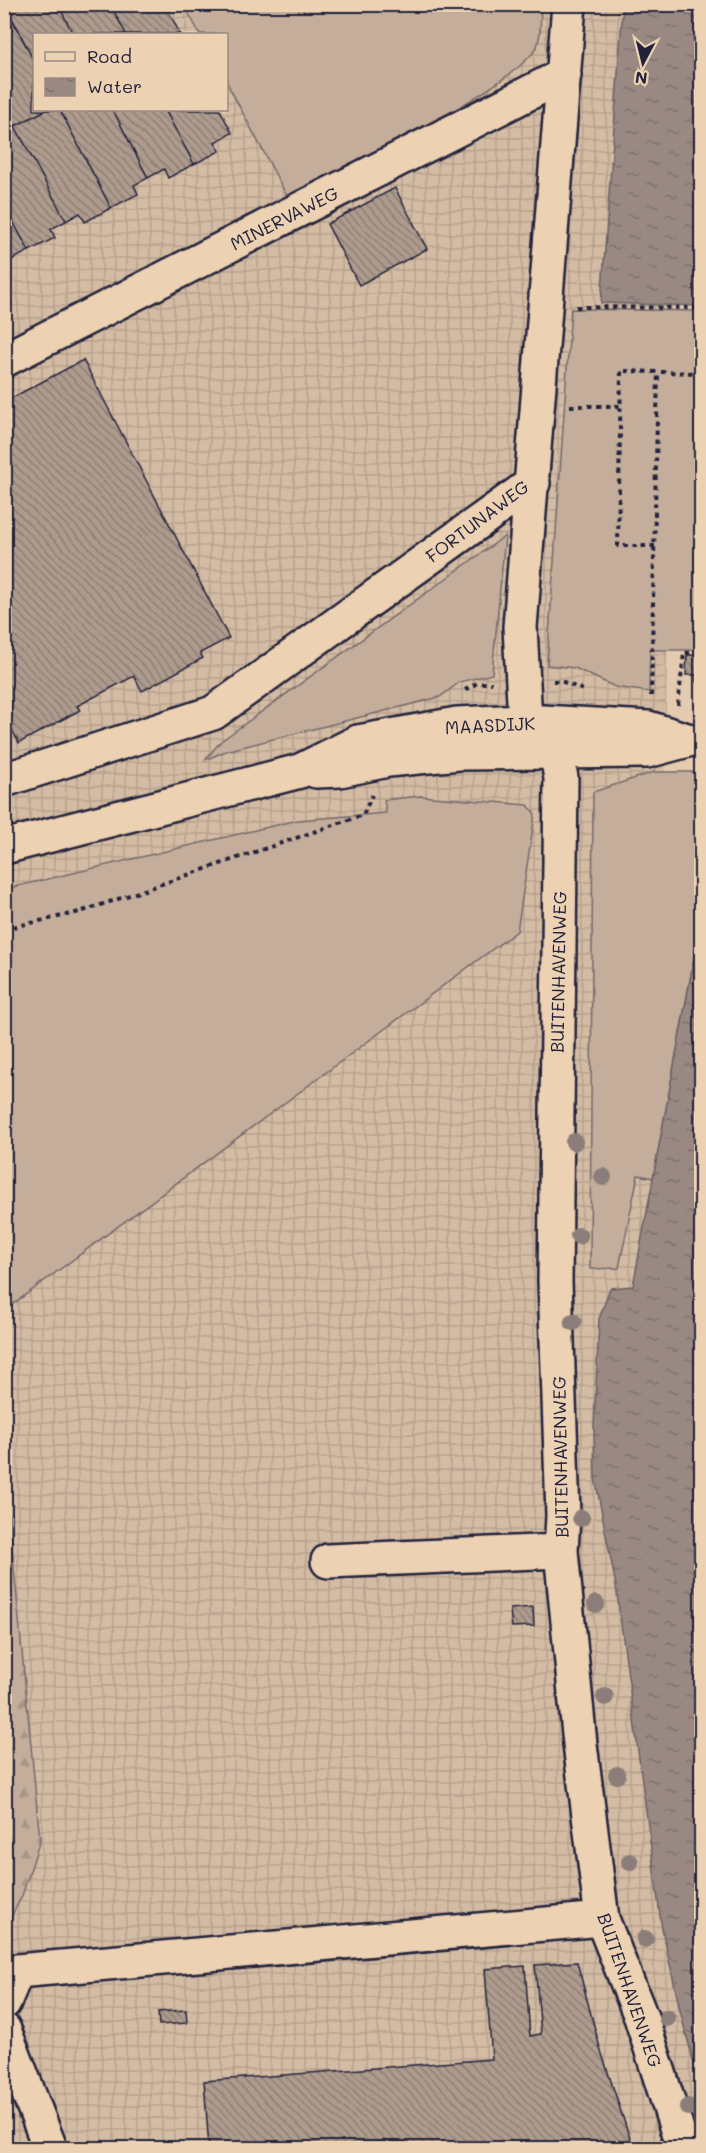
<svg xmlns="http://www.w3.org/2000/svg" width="706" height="2153" viewBox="0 0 706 2153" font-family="Mali,sans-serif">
<defs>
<pattern id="industrial-grid" width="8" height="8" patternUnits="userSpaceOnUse" patternTransform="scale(1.5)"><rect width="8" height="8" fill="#d4bca4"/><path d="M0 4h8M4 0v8" fill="none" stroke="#b6a18e"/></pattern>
<pattern id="forest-firs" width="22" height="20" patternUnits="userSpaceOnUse" patternTransform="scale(1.5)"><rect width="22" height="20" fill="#c4ae9b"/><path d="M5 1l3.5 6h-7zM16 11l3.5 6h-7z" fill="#a89586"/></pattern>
<pattern id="water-ripples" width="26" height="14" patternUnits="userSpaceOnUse" patternTransform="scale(1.5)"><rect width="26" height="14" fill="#9a8982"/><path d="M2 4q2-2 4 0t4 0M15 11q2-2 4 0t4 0" fill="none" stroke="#7d706c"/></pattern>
<pattern id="building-back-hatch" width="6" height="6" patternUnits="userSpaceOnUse" patternTransform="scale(1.5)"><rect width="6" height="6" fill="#ae9b8e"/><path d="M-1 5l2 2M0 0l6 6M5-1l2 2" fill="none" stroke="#8d7e75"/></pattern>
</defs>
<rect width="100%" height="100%" fill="#e4caae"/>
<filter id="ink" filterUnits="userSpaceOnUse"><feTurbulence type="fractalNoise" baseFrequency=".0167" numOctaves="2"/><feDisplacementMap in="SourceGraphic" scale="12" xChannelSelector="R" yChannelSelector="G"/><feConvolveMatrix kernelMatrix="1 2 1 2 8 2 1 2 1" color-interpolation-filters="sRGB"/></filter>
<g filter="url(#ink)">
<path fill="url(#industrial-grid)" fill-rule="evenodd" d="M5,5H679L662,926L702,1603L701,2148H5ZM34,34H226V110H34Z"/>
<path fill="#c4ae9b" stroke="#73686b" stroke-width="1.5" d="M184,5H541C540,16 542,35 537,46C520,85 335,173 288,198L227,83L226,34H200Z
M571,309L701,311L702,590L698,650H650L649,692L615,687L575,668L547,665Z
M505,536L492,674L460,682L440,697L226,751L205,760L221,741Z
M654,772H701V921L653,1178L638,1175L619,1268L590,1269L593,792Z
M420,796L528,805L535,814L517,931L5,1310V889L298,820L386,813L384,800Z"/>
<path fill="url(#forest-firs)" stroke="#73686b" stroke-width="1.5" d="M5,1473L40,1840L22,1896L5,1928Z"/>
<path fill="url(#water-ripples)" stroke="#6a6066" stroke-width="1.5" d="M623,5H701V306L601,303Z
M701,921V2089L682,2019L661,1923L616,1586L595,1478L594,1428L599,1319L610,1288L633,1286Z"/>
<path fill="url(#building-back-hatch)" stroke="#22223b" stroke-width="1.5" d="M4,4L34,61V110H46L15,126L4,105Z
M5,4H58L73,34H34V61Z
M58,4H110L126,34H73Z
M110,4H165L180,34H126Z
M4,105L15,126L4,131Z
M46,110H60L111,208L85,222L80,213L66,221L15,126Z
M60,110H113L148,178L134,185L138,194L111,208Z
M113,110H165L194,164L168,178L164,169L148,178Z
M165,110H220L232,133L215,142L220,151L194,164Z
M15,126L66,221L51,229L55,238L29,251L4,205V131Z
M395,188L427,249L359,285L327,224Z
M4,205L29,251L4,264Z
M83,360L229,638L200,653L203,658L142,691L134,676L77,706L80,710L19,743L11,728L4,732V402Z
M687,655H702V682H696V675H686Z
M533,1607L534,1626L512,1627L510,1609Z
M577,1962L600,2048L633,2148H209L204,2081L492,2059L485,1969L525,1966L530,2036L541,2034L535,1965Z
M186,2010L187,2023L159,2025L158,2012Z"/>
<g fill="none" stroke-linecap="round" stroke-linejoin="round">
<g stroke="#22223b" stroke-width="38">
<path id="minor" d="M569,4L520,627L525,721L556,750L561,778L555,1281L563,1516L561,1551L580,1744L602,1919L641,2017L683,2148
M4,360L564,75
M316,771L340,770L388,760L459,753L647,751L688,740
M4,780L213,713L533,483
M4,847L300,771L358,742L457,724L525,721L648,728L687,740
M328,1561L561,1551
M4,2002L17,1971L602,1919
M4,2030L50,2148"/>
</g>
<path stroke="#22223b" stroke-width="4" stroke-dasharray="4.5 4.5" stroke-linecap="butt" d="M576,307L702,308
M570,406H620
M655,546H618L621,371L702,373
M553,681H561L583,690
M465,690L477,683H492
M651,696L658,372
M678,705L684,653L702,652
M4,929L80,912L363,815L372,795"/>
<use href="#minor" stroke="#ecd1b3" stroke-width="33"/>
</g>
<g fill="#8b7d79">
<circle cx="574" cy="1142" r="9"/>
<circle cx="603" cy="1177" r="9"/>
<circle cx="579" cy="1236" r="9"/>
<circle cx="573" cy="1322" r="9"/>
<circle cx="581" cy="1518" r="9"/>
<circle cx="596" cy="1604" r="9"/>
<circle cx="605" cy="1697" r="9"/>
<circle cx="617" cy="1775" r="9"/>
<circle cx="630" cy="1862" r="9"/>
<circle cx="645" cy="1939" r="9"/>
<circle cx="667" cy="2018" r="9"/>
<circle cx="688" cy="2107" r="9"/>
</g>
</g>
<g text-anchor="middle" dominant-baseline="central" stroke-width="5" stroke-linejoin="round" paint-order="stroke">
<g font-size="18" fill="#22223b" stroke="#ecd1b3">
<text transform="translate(284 218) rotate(-27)">MINERVAWEG</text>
<text transform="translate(477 521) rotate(-37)">FORTUNAWEG</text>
<text transform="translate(490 725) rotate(-3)">MAASDIJK</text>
<text transform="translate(558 972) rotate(-89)">BUITENHAVENWEG</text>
<text transform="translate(560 1457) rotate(-91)">BUITENHAVENWEG</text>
<text transform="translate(630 1990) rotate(71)">BUITENHAVENWEG</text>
</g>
</g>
<rect width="706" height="2153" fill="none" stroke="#ecd1b3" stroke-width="24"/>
<rect x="12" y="12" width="682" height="2129" fill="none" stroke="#22223b" stroke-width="2" filter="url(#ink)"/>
<rect x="33" y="33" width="195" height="78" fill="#ecd1b3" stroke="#9b8b83" stroke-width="1.5"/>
<rect x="45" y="52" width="30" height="9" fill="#ecd1b3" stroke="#9b8b83" stroke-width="1.5"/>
<text x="87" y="63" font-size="18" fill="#22223b">Road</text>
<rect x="45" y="78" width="30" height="18" fill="url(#water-ripples)" stroke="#9b8b83" stroke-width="1.5"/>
<text x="87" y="93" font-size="18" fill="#22223b">Water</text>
<g transform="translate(643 63) rotate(187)" stroke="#ecd1b3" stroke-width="4.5" paint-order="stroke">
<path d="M0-4.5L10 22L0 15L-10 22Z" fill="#22223b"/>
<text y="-9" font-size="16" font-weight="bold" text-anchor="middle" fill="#22223b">N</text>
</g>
</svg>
